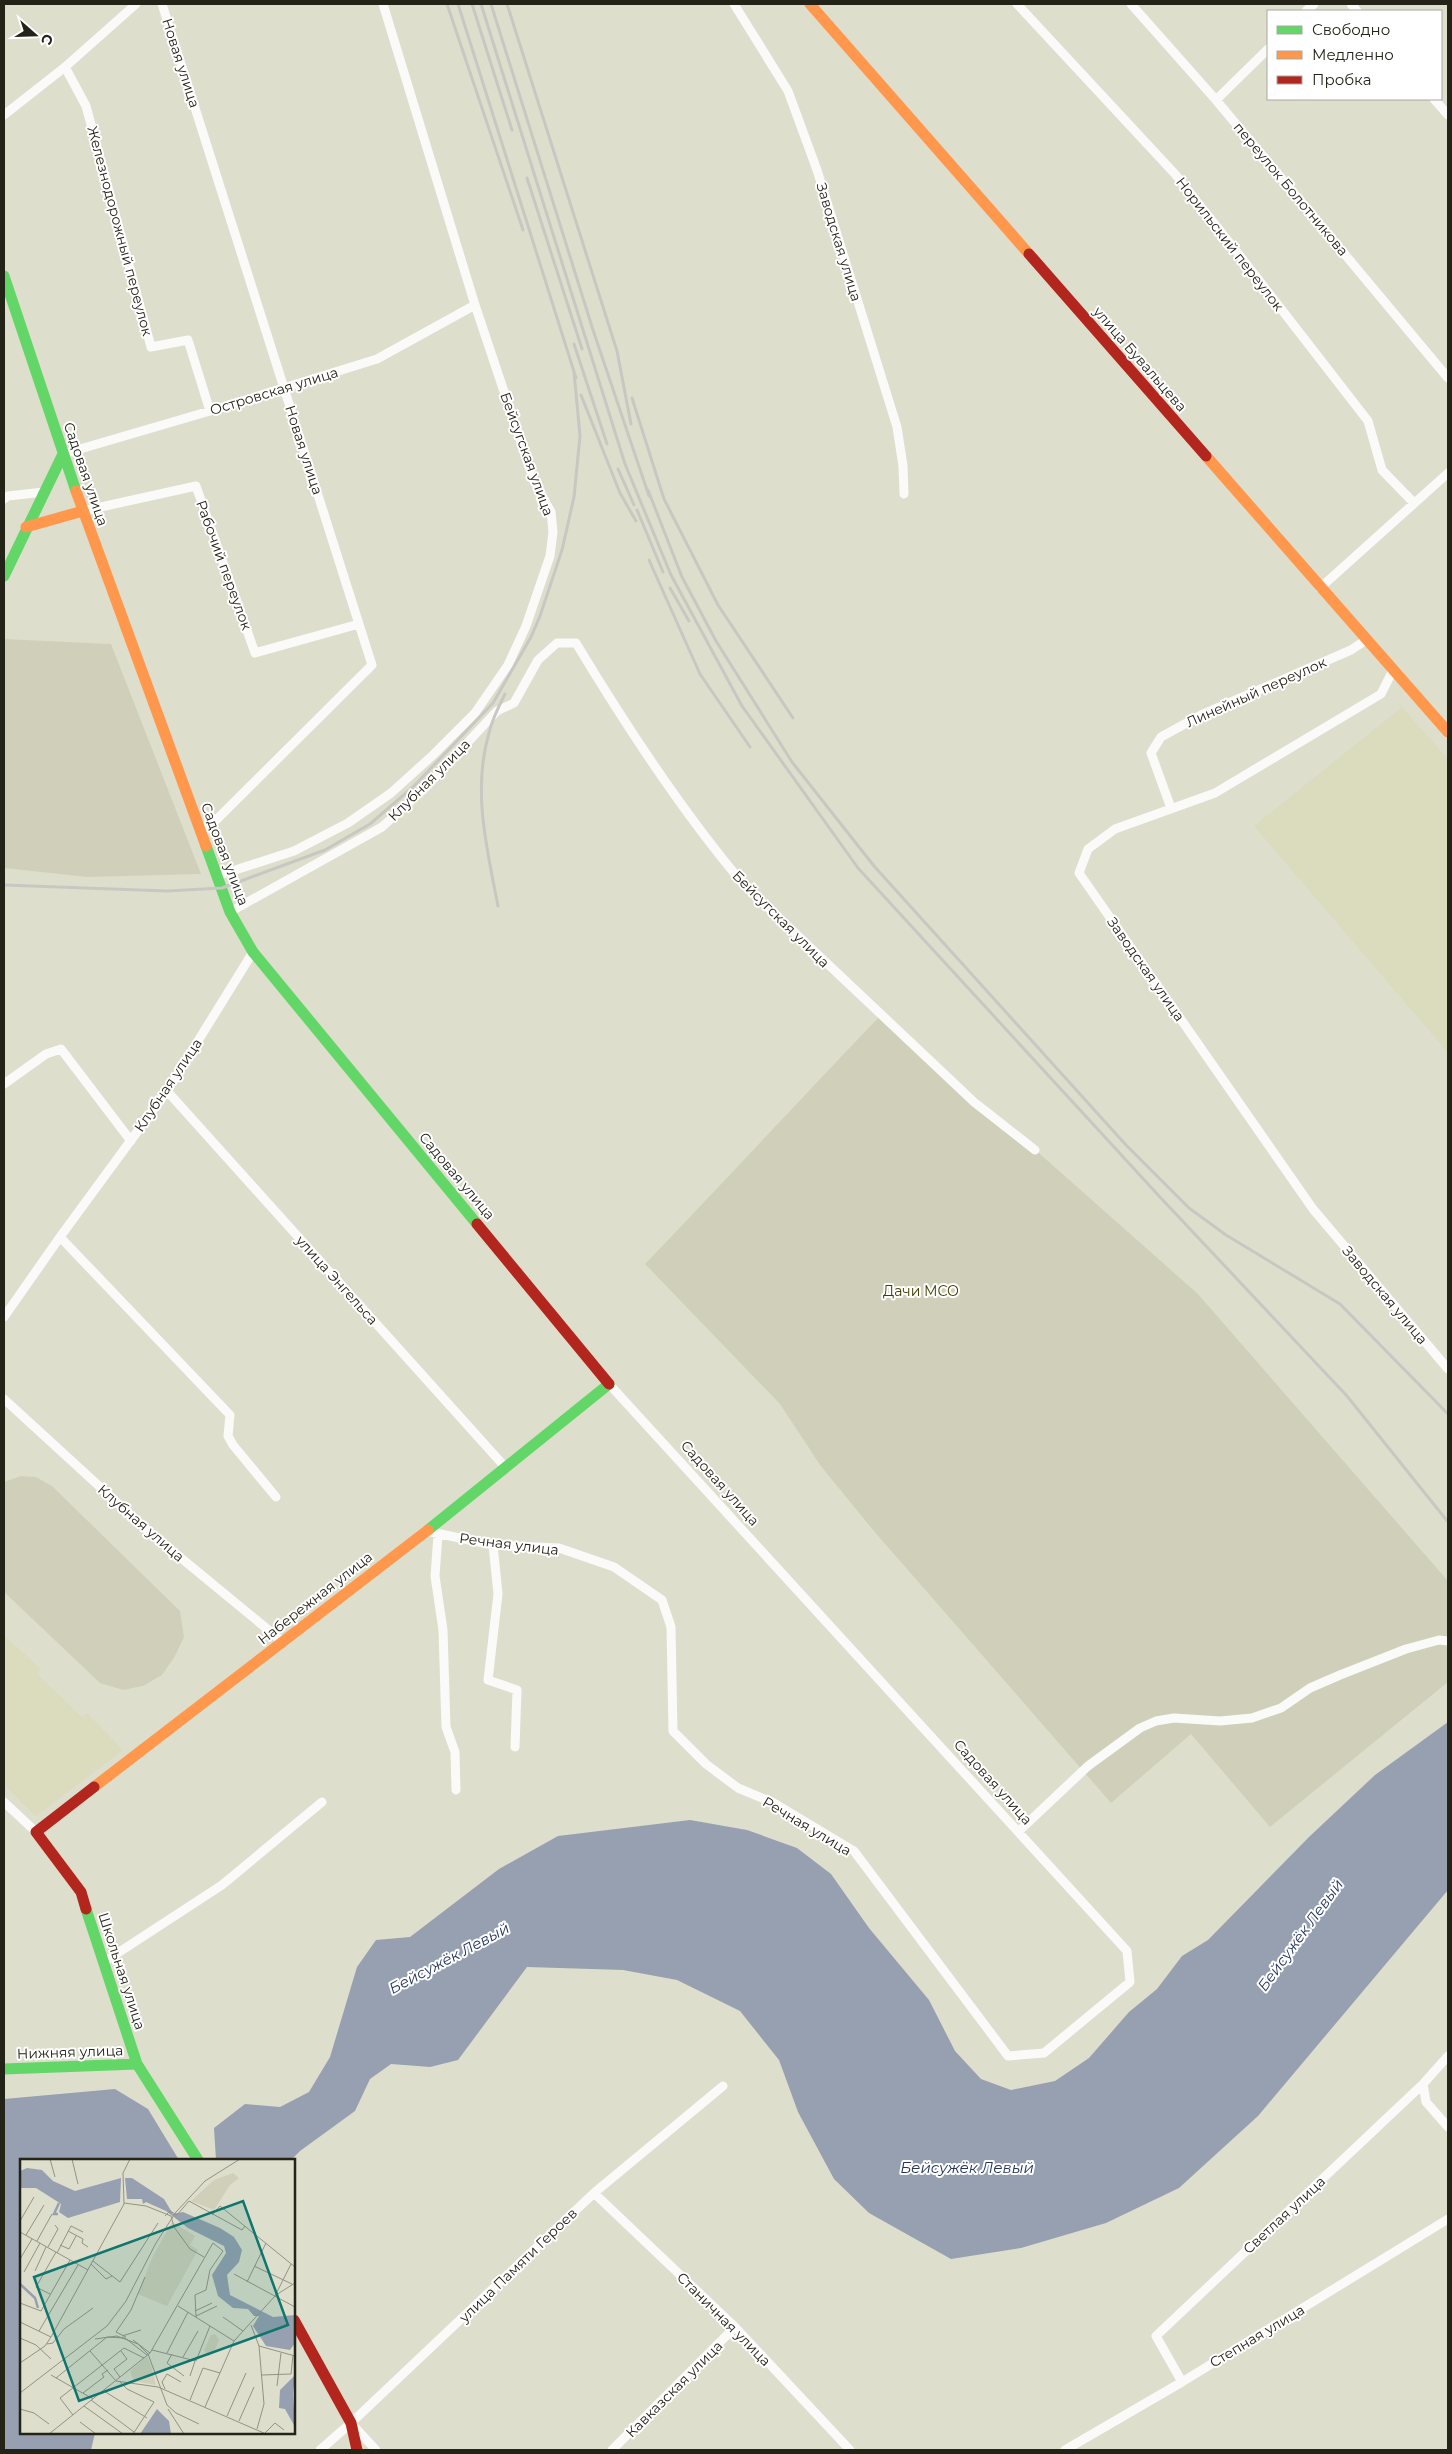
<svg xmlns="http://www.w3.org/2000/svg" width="1452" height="2454" viewBox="0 0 1452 2454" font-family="Montserrat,sans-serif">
<rect width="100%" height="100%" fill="#dedecd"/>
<path fill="#dbdbbe" d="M1402,707L1448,759V1053L1254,826Z
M4,1635L41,1669L36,1673L82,1717L87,1713L123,1750L36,1816L4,1785Z"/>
<path fill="#d0d0ba" d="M4,639L111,644L201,874L87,877L4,868Z
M882,1014L1198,1294L1448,1581V1682L1270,1827L1191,1734L1111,1803L873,1530L820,1465L780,1404L645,1264C725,1181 802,1097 882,1014Z
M21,1476L36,1477L52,1486L180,1611L184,1637L175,1656L162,1675L143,1686L123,1690L100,1683L4,1592V1482Z"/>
<path fill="#97a0b0" d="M1448,1722V1890L1258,2116L1179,2188L1106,2223L1021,2248L951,2259L869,2213L834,2179L798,2112L779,2060L740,2011L677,1980L623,1970L527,1967L458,2060L430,2067L391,2064L370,2079L355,2111L300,2151L291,2160H216L214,2128L245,2104L280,2107L309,2092L330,2057L357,1967L376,1940L410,1937L499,1869L558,1836L690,1820L747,1830L797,1848L831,1874L869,1928L929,2000L955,2051L981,2079L1011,2090L1055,2081L1089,2058L1129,2012L1157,1989L1182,1956L1208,1940L1309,1837L1375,1775Z
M115,2089L148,2109L179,2160H21V2433H95L91,2450H4V2099Z"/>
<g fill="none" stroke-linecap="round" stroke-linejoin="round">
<path stroke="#fafaf8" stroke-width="9" d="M162,4L372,665L201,835
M734,4L788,91L817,170L897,427L903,466L904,494
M1017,4L1175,174L1237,252L1368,421L1382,470L1414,503
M1131,4L1216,100L1448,378
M1351,4L1357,11
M1306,11L1314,4
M65,67L86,106L151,347L188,340L210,411
M1434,99L1448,115
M1216,100L1268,49
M4,115L65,67L136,4
M63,454L210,411L377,359L475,305
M4,499L8,496L44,492
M83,511L196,486L255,653L359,624
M1320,588L1448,473
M1393,670L1381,694L1215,793L1115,829L1088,849L1079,873L1313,1209L1448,1369
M1171,808L1151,753L1161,737L1201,715L1351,650L1366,640
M217,876L294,851L348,823L391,793L433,755L475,713L508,665L526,626L550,556L553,532L551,512L534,481L475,305L383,4
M230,912L382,827L425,788L497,711L514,703L538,660L557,643H576C626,726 682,812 745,886L974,1102L1035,1150
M4,1084L46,1054L61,1049L131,1141
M167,1091L506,1468
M60,1237L230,1415L228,1436L233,1445L276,1497
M4,1317L60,1237L167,1091L253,952
M4,1399L147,1530L283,1642
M426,1531L493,1545L559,1548L614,1567L662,1600L671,1627L673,1731L706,1764L738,1788L774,1803L854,1851L1008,2056L1044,2053L1130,1982L1127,1951L609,1384
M438,1535L435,1576L443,1630L446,1727L455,1752L456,1790
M493,1545L498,1594L488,1680L517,1690L515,1747
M4,1802L36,1832
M1018,1832L1088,1766L1140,1728L1156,1721L1174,1718L1220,1721L1252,1718L1281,1708L1310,1688L1340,1675L1406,1649L1439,1640L1448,1641
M104,1962L222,1885L322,1802
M1423,2084L1426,2102L1448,2127
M594,2193L735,2327L850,2450
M1182,2382L1156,2336L1423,2084L1448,2056
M351,2423L376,2450
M320,2450L351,2423L594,2193L723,2086
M612,2450L735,2327
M1065,2450L1182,2382L1448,2219"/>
<path stroke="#63d668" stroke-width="11" d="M4,276L76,491
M4,576L63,454
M206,846L230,912L253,952L477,1224
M428,1530L609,1384
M86,1909L137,2064L198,2160
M4,2069L137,2064"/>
<path stroke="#ff974d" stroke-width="11" d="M810,4L1029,254
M1206,456L1448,732
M76,491L206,846
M26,527L83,511
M94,1787L428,1530"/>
<path stroke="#b3261e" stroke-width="11" d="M1029,254L1206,456
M477,1224L609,1384
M86,1909L81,1892L36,1832L94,1787
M294,2320L351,2423L357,2450"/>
<path stroke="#c8c8c3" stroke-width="3" d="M447,4L523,230
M458,4L576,378
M472,4L512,130
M481,4L625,464L671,575L742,706L858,868L1159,1196L1347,1396L1448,1522
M491,4L593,330L649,496
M507,4L617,351L631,424
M527,178L582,349
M574,344L607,444
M581,395L620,493L636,521
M632,398L664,499L718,605L793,718
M618,469L634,505
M648,490L682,577L716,641L792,762L874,866L1126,1145L1189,1208L1226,1235L1340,1304L1448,1414
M637,510L663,572
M649,560L700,674L750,747
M670,588L689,621
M4,885L167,891L222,888L325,850L370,824L413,787L493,703L531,637L540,616L562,550L574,497L580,436L574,372
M498,906C487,849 472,790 489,733C492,719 499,706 505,694"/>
</g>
<g text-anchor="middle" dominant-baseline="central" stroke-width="4" stroke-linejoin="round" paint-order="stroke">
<g font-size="14" fill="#232318" stroke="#fff">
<text transform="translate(181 63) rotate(72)">Новая улица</text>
<text transform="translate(1291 189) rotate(50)">переулок Болотникова</text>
<text transform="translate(120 231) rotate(75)">Железнодорожный переулок</text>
<text transform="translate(839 242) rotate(73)">Заводская улица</text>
<text transform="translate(1230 244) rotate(52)">Норильский переулок</text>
<text transform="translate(1140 359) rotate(49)">улица Бувальцева</text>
<text transform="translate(274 391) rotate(-17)">Островская улица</text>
<text transform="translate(304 450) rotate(72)">Новая улица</text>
<text transform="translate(527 454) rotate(70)">Бейсугская улица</text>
<text transform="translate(86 474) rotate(71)">Садовая улица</text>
<text transform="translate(224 565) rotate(70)">Рабочий переулок</text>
<text transform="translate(1256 692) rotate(-24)">Линейный переулок</text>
<text transform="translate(429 780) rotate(-45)">Клубная улица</text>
<text transform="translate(225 854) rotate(69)">Садовая улица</text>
<text transform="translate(781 919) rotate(45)">Бейсугская улица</text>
<text transform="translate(1146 969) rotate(55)">Заводская улица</text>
<text transform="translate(168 1085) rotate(-56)">Клубная улица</text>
<text transform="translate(457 1176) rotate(50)">Садовая улица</text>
<text transform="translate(337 1280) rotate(48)">улица Энгельса</text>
<text transform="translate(1385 1295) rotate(50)">Заводская улица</text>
<text transform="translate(720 1483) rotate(48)">Садовая улица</text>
<text transform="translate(141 1523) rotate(41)">Клубная улица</text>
<text transform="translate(509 1544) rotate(7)">Речная улица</text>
<text transform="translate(315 1598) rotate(-38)">Набережная улица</text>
<text transform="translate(993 1782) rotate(48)">Садовая улица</text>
<text transform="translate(807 1826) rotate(31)">Речная улица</text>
<text transform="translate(122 1971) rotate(72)">Школьная улица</text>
<text transform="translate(70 2052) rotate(-2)">Нижняя улица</text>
<text transform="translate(1284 2215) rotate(-43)">Светлая улица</text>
<text transform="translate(518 2265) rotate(-44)">улица Памяти Героев</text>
<text transform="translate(724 2319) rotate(45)">Станичная улица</text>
<text transform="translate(1257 2336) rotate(-31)">Степная улица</text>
<text transform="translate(674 2389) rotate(-45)">Кавказская улица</text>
</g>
<g font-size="14" fill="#423f00" stroke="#fff">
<text x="921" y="1291">Дачи МСО</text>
</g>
<g font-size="15" font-style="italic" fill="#23335c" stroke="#fff">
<text transform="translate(1300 1935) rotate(-54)">Бейсужёк Левый</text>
<text transform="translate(449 1958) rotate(-28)">Бейсужёк Левый</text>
<text x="967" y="2167">Бейсужёк Левый</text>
</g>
</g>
<g transform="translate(20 2159)">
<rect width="275" height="275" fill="#dedecd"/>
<path d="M213,14L219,19L210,26L194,51L171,42L194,21ZM152,63L175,77L170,86L178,91L147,147L118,135L132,99ZM195,175L199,181L193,195L188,197L184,191L191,176ZM127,197L131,207L136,226L114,222L110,212Z" fill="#d0d0ba"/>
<path d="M7,9L22,11L33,22L55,32L101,19L100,43L48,59L39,53L41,45L35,41L16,29H0V12ZM105,19H112L144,40L153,55L163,53L200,69L214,78L222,91L219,103L207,116L210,136L253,158L275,156V184L270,191L246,187L233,167L239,157H234L228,150L213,149L198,137L192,116L206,94L204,87L168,69L146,52L126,43L123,45L122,40H107ZM275,216L273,235L275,268L265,250L259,249L260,231ZM137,250L149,262L151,275H120Z" fill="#97a0b0"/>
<path fill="none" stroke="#97a0b0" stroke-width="2.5" d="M38,55H34L39,44M0,125L15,139L18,149"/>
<path fill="none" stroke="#939385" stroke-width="1" d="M30,0L35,18M52,0L58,25M104,44L126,47L151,57L154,68L170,90L184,98M192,56L200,47L275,108M145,57L150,52L157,56L169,42L222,71L225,67M0,62L14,38M48,72L63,80L62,84L68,88M0,73L68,111M6,76L24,46M17,82L32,55M40,86L49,90L56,77M28,88L38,70L35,66M37,94L51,67L63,73M0,100L12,80M73,102L100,123L138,64M71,105L86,120L92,117M234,107L272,125M15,112L26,88M4,113L20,84M214,115L275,148M227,123L246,84M30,135L16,128L36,93M256,136L275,124M0,144L21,152L50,101M158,147L214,182M175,152L192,144M176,157L197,147M203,158L223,172M0,163L31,178L25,187L0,204M231,166L239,187L244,245L237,270M19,172L58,106M102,177L121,171M31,178L104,45L103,14L110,0M106,178L96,173L111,151L125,118M0,179L16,186L31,200M75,180L97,177L118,185L128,195L147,246L156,254L179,265M113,181L130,194M27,185L33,184L44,170L73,149M239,187L275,197M132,191L176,202L190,167M70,192L96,222M147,194L168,153M152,195L147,204L164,217M163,198L178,172M31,216L73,240M242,216L271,215L273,196M170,217L175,202M100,218L94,210L107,200L101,192M36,219L87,178L105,179L127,196M96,222L138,228L246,275M100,223L107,230L134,243L113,275M257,227L261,194M145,230L142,223L147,215L161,223M84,232L127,259M0,234L87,167L106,142L136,84L156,53L185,22L220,0M63,234L84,218L82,215L88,211M71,241L114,273M170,241L183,209L200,214M64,247L103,275M185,248L214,182L255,137L271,105M0,250L14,254L29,265M148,250L164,275M53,256L40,239L104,189L124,199M207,257L226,214M219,262L234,228M60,263L76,275M245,274L255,264L264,271M29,275L130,194L193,84L203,92L190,111L186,131L175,136L176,158"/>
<path fill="#0f766e" fill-opacity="0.15" stroke="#0f766e" stroke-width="2.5" d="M223,42L268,166L59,242L14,118Z"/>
<rect width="275" height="275" fill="none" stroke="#232318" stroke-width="2.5"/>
</g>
<rect width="1452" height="2454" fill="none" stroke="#232318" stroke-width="10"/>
<rect x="1267" y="10" width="175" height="90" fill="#ffffff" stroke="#a7a7a3"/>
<rect x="1277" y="26" width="25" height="8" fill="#63d668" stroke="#a7a7a3"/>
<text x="1312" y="35" font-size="15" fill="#232318">Свободно</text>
<rect x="1277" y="51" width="25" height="8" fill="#ff974d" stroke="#a7a7a3"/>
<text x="1312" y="60" font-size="15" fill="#232318">Медленно</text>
<rect x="1277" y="76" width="25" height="8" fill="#b3261e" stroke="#a7a7a3"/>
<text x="1312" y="85" font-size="15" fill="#232318">Пробка</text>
<g transform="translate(35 35) rotate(110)" stroke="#ffffff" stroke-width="4" paint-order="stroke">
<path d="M0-4L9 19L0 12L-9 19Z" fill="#232318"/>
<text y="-8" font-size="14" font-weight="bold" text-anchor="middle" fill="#232318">С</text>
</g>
</svg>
